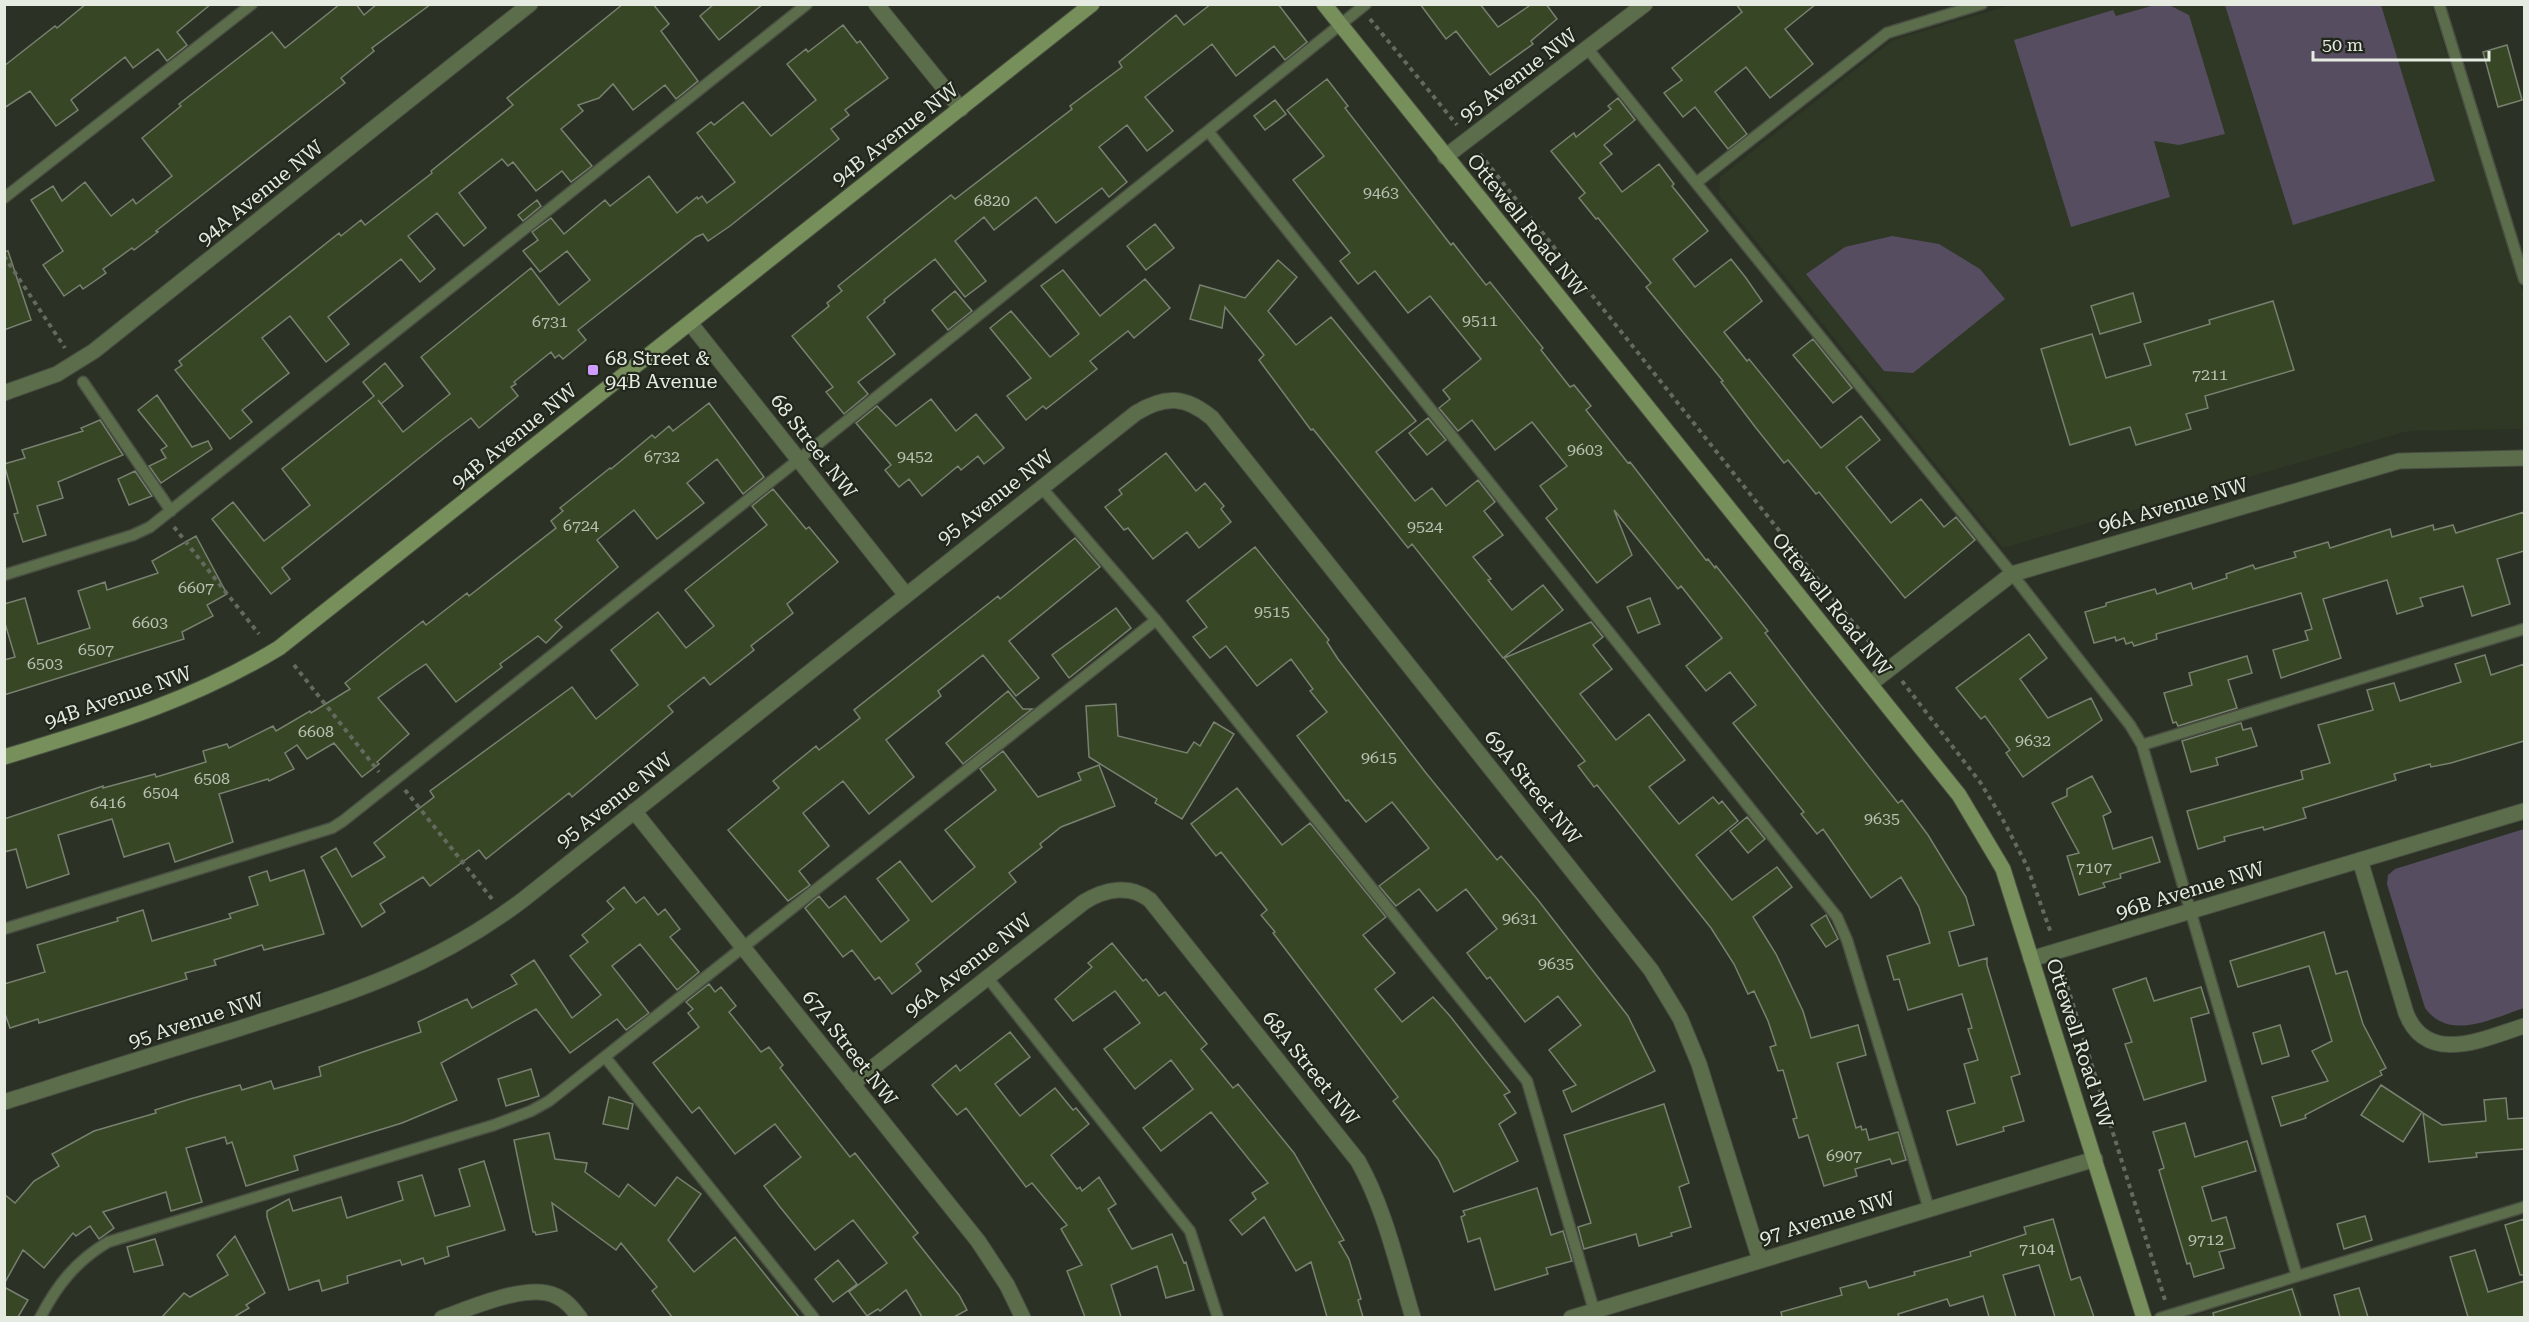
<svg xmlns="http://www.w3.org/2000/svg" width="2529" height="1322" viewBox="0 0 2529 1322" font-family="'Roboto Serif',serif">
<rect width="100%" height="100%" fill="#2b3124"/>
<path fill="#2e3824" d="M2011,5H2431L2524,296V429L2408,431L2003,548L1719,195L1720,177L1893,40Z
M2295,1285L2305,1317L2188,1318Z"/>
<path fill="#574d61" d="M2155,5H2169L2189,15L2225,134L2179,145L2154,141L2170,197L2071,227L2014,40L2113,10L2116,16Z
M2225,5H2381L2435,181L2293,225Z
M1892,236L1939,244L1980,269L2005,299L1913,373L1884,371L1806,274L1845,247Z
M2524,829V1008C2493,1018 2450,1042 2425,1008L2387,884L2388,875L2395,869Z"/>
<path fill="#374726" stroke="#788070" stroke-width="1.5" d="M86,4H211L177,32L187,45L167,61L158,49L133,68L125,57L71,100L78,110L56,126L30,91L4,108V66L55,26L57,28Z
M340,4H356L364,15L377,4H431L372,48L374,51L341,78L345,83L156,231L158,232L134,250L132,248L103,269L106,273L83,289L80,285L64,296L43,265L63,251L31,200L53,186L62,201L85,182L111,216L133,199L136,204L172,176L142,138L181,106L179,104L272,32L285,48Z
M623,4H653L669,24L661,31L698,81L676,99L665,85L633,110L613,84L599,98L578,105L583,111L561,129L592,166L571,182L562,171L536,191L513,162L508,166L502,159L459,193L486,228L464,246L437,213L408,236L435,269L420,282L401,259L328,317L349,344L326,362L290,316L262,338L289,373L242,410L252,422L230,439L175,370L182,365L179,361L339,233L341,236L361,220L365,225L432,173L431,171L513,105L507,98Z
M714,4H763L719,40L700,16Z
M1211,4H1278L1307,42L1285,60L1274,46L1236,76L1212,44L1145,97L1173,131L1147,151L1127,125L1099,147L1127,182L1109,197L1102,188L1056,223L1036,197L994,230L984,217L955,241L986,281L965,297L935,259L884,300L885,302L867,317L895,354L858,382L868,394L844,414L826,392L833,387L792,336L829,306L827,303L842,291L838,286L951,195L955,199L1072,109L1070,106L1122,67L1119,62L1176,15L1184,25Z
M1420,4H1480L1498,27L1532,4H1546L1557,19L1531,41L1533,44L1490,75L1456,31L1446,39Z
M1736,4H1816L1785,29L1813,64L1770,98L1746,67L1715,92L1747,134L1728,149L1695,107L1683,117L1664,93L1682,80L1672,68L1742,12Z
M843,25L857,43L860,41L888,78L845,110L849,115L831,129L839,139L730,226L708,241L703,234L696,237L578,330L586,340L563,359L559,355L555,358L551,352L514,382L516,384L511,387L518,396L479,428L471,418L443,439L282,568L290,579L271,594L212,519L233,502L264,541L310,505L282,469L374,396L363,382L385,363L403,386L381,404L378,400L403,432L450,394L421,357L489,302L531,268L559,305L590,280L567,251L540,272L523,251L538,240L532,232L551,218L564,234L605,200L610,206L649,176L677,213L697,197L698,199L702,196L707,203L735,182L697,133L711,122L714,125L743,102L771,136L816,100L787,64L806,49L808,52Z
M2507,45L2522,100L2498,107L2483,52Z
M1327,79L1348,106L1345,108L1451,245L1453,243L1486,285L1490,282L1543,348L1541,350L1570,387L1574,385L1591,406L1586,410L1628,463L1630,462L1706,560L1708,559L1715,568L1716,566L1741,597L1768,631L1765,633L1811,693L1898,803L1902,800L1928,835L1966,897L1974,925L1949,932L1959,966L1987,958V965L2020,1074L2011,1077L2024,1121L2003,1127L2004,1131L1957,1145L1947,1111L1975,1103L1964,1064L1978,1060L1968,1029L1972,1028L1962,994L1908,1010L1899,979L1894,980L1887,956L1930,943L1919,907L1901,877L1871,898L1823,829L1817,834L1801,814L1804,812L1733,723L1756,705L1730,672L1706,691L1686,666L1722,638L1681,586L1678,589L1614,510L1632,555L1597,583L1546,518L1557,509L1540,486L1567,466L1532,422L1495,450L1472,420L1458,431L1439,408L1450,399L1443,390L1481,359L1430,296L1408,313L1375,271L1358,284L1340,261L1350,253L1293,180L1324,156L1287,110Z
M1618,98L1635,120L1604,145L1612,154L1600,163L1622,192L1659,164L1674,184L1672,186L1708,231L1673,259L1695,287L1731,259L1746,278L1762,301L1724,332L1747,361L1749,359L1821,448L1861,416L1880,440L1846,467L1891,523L1921,499L1944,527L1956,517L1975,540L1905,598L1819,492L1816,494L1788,460L1784,463L1756,428L1721,382L1723,381L1646,287L1651,283L1607,229L1598,218L1596,219L1579,198L1585,193L1551,151L1574,133L1576,137L1611,109L1608,106Z
M1275,100L1286,114L1265,130L1254,116Z
M537,200L541,206L523,221L518,215Z
M1155,224L1174,248L1146,270L1127,246Z
M4,251H8L31,320L4,330Z
M1278,260L1297,277L1268,311L1296,345L1331,317L1416,421L1376,452L1415,501L1432,488L1446,506L1478,480L1495,502L1484,511L1503,535L1473,557L1491,579L1488,580L1512,610L1543,585L1563,610L1503,658L1412,544L1408,548L1313,429L1311,430L1259,360L1264,355L1225,307L1222,328L1190,319L1200,285L1245,298Z
M1063,270L1100,316L1145,279L1170,308L1134,338L1128,331L1090,361L1097,369L1046,409L1043,406L1026,420L1007,396L1031,378L990,328L1011,311L1050,357L1079,334L1041,286Z
M955,291L972,311L948,330L932,310Z
M2133,293L2141,322L2100,334L2091,306Z
M2273,301L2294,370L2205,396L2208,408L2186,414L2191,429L2136,445L2130,427L2070,445L2041,349L2092,334L2106,378L2151,365L2144,344L2210,324L2209,320Z
M1813,339L1852,388L1833,403L1793,355Z
M157,395L192,447L208,441L212,449L161,483L149,466L166,458L161,450L167,446L138,410Z
M931,399L956,431L976,414L1004,448L984,464L978,456L961,470L958,466L922,496L909,479L899,487L885,470L891,465L856,423L877,406L896,426Z
M709,403L764,477L743,494L717,459L687,483L704,503L657,539L634,510L597,540L618,567L555,620L562,627L546,643L538,636L500,664L502,667L456,702L426,664L408,676L378,698L409,734L377,762L379,764L362,777L334,743L307,759L297,745L285,753L294,769L269,781L268,779L219,794L233,842L175,862L169,843L124,857L112,819L58,835L69,874L27,888L16,849L4,852V819L103,786V788L155,774L156,777L206,762L203,751L227,744L229,748L273,726L276,731L310,711L311,713L350,689L345,683L423,621L426,625L467,593L469,596L556,528L551,521L563,511L560,508L610,468L611,469L652,435L655,438L669,426L673,431Z
M1428,418L1446,440L1427,455L1409,433Z
M100,420L123,455L58,482L63,498L37,506L46,535L23,542L14,514L18,513L4,464L25,458L22,450L83,431L81,428Z
M1166,453L1196,491L1205,483L1224,506L1221,509L1231,522L1199,548L1187,532L1153,559L1128,528L1124,530L1105,507L1122,494L1119,490Z
M135,471L152,496L129,505L118,479Z
M773,489L806,529L809,527L838,562L787,604L793,613L751,646L754,650L710,685L704,677L668,706L673,712L572,797L569,793L486,859L479,850L430,886L423,877L380,904L385,912L362,927L321,857L336,848L352,877L385,857L374,843L434,797L430,791L572,687L596,719L638,685L611,650L658,612L686,648L714,626L685,590L767,525L752,506Z
M2524,512V551L2497,559L2510,604L2472,616L2463,586L2420,598L2423,606L2397,614L2387,580L2323,599L2341,658L2281,678L2273,650L2308,640L2305,631L2312,629L2301,593L2156,634L2157,639L2134,646L2132,642L2126,644L2124,638L2116,641L2115,637L2094,643L2085,612L2106,606V603L2155,589L2157,594L2191,583L2193,589L2227,578L2226,574L2253,565L2255,569L2296,557L2294,552L2328,542L2330,548L2390,529L2392,537L2433,525L2434,530L2453,525L2456,533Z
M196,536L227,594L207,605L213,616L182,632L184,639L4,695V660L15,657L4,620V604L25,598L38,644L90,628L78,591L105,582L107,590L158,573L152,561Z
M1075,538L1100,567L1009,641L1039,678L1016,696L983,655L938,691L941,696L886,740L914,777L869,814L843,781L803,813L829,846L799,871L810,885L788,901L728,830L779,788L773,781L816,746L819,750L860,718L854,710L998,596L1000,599Z
M1255,547L1329,640L1327,642L1338,659L1426,773L1497,860L1501,856L1538,900L1628,1016L1655,1071L1572,1112L1563,1091L1576,1085L1549,1050L1581,1025L1558,996L1525,1022L1490,977L1487,979L1467,953L1497,929L1466,889L1437,911L1419,889L1396,906L1379,886L1429,848L1392,802L1366,822L1348,800L1346,801L1297,736L1327,712L1310,691L1313,689L1291,659L1257,686L1226,646L1210,658L1193,637L1207,627L1187,601Z
M1650,598L1660,624L1638,633L1627,607Z
M1116,608L1131,628L1069,678L1052,655Z
M1591,622L1603,637L1593,645L1612,669L1580,694L1616,740L1649,714L1685,760L1649,787L1679,824L1713,797L1719,804L1722,801L1738,821L1696,855L1732,900L1777,867L1792,887L1753,917L1776,954L1803,1011L1811,1038L1858,1025L1866,1055L1837,1063L1856,1128L1861,1126L1862,1130L1866,1129L1869,1140L1898,1132L1906,1160L1892,1164L1890,1159L1855,1169L1857,1176L1824,1186L1808,1135L1799,1138L1793,1119L1797,1118L1783,1070L1778,1071L1770,1047L1776,1045L1768,1021L1754,991L1748,994L1734,964L1711,928L1597,785L1594,787L1578,766L1585,761L1504,658Z
M2029,634L2047,658L2020,679L2048,718L2091,698L2102,720L2023,777L2006,753L2010,750L1985,716L1981,719L1956,688Z
M2485,655L2491,675L2524,664V741L2451,763L2431,767L2430,764L2394,774L2396,780L2303,808L2306,818L2264,830L2263,827L2224,837L2225,841L2198,849L2187,811L2303,779L2301,771L2330,763L2318,725L2373,710L2367,690L2394,683L2400,701L2461,682L2455,664Z
M2247,656L2252,673L2228,680L2237,708L2178,726L2176,722L2173,723L2164,693L2192,685L2189,673Z
M1008,691L1023,709H1032L963,764L946,743Z
M1116,704L1118,736L1187,753L1194,742L1200,746L1214,722L1234,734L1182,819L1155,803L1157,799L1089,757L1086,706Z
M2241,723L2243,730L2251,728L2257,746L2216,758L2218,765L2191,772L2182,741Z
M1003,751L1038,797L1081,780L1078,773L1099,765L1115,806L1061,827L1040,844L1042,847L1009,873L1016,882L916,964L921,971L892,994L879,977L875,980L852,950L843,957L805,908L819,896L829,908L845,896L881,942L909,920L877,879L900,861L932,902L975,867L945,830L996,790L980,769Z
M2092,776L2111,812L2103,816L2113,849L2152,837L2160,862L2120,874L2121,878L2103,883L2105,887L2079,895L2067,856L2079,853L2052,803L2067,796V789Z
M1237,788L1282,845L1310,823L1386,917L1363,935L1395,973L1375,989L1402,1022L1433,997L1450,1016L1510,1092L1504,1095L1516,1113L1499,1124L1518,1161L1454,1192L1438,1159L1393,1101L1398,1097L1273,933L1275,932L1261,915L1267,910L1221,852L1216,856L1191,824Z
M1747,817L1765,839L1748,853L1730,831Z
M304,870L324,934L264,950L262,945L214,960L216,965L185,973L187,979L39,1023L38,1019L10,1028L4,1011V984L45,972L37,945L118,921L117,918L143,910L152,941L231,918L229,914L258,905L249,877L267,871L270,881Z
M624,887L636,903L644,897L658,915L665,909L680,929L670,937L699,972L677,990L640,944L612,966L649,1013L626,1030L617,1019L570,1053L536,1009L441,1063L457,1100L402,1123L294,1156L298,1170L246,1186L232,1142L227,1144L225,1137L186,1148L202,1202L171,1211L166,1192L103,1212L114,1228L99,1239L90,1226L76,1236L73,1233L44,1268L23,1250L4,1284V1194L15,1203L34,1181L59,1166L52,1154L94,1131L156,1113L155,1110L190,1099L240,1085L242,1090L271,1081L274,1089L321,1076L319,1067L421,1032L418,1022L467,999L472,1008L517,984L511,975L534,960L572,1018L601,995L570,956L588,942L582,935L614,909L607,901Z
M1826,915L1838,939L1826,947L1811,925Z
M2324,932L2336,974L2347,971L2363,1024L2386,1068L2380,1071L2382,1075L2305,1115L2306,1118L2281,1126L2272,1097L2328,1081L2312,1051L2332,1041L2309,966L2238,987L2230,961Z
M1112,943L1143,981L1146,979L1159,996L1165,992L1207,1044L1201,1049L1233,1088L1238,1084L1294,1153L1344,1240L1339,1242L1349,1259L1361,1299L1358,1300L1363,1317H1327L1311,1262L1296,1271L1264,1217L1242,1235L1230,1220L1256,1199L1252,1193L1268,1183L1211,1112L1161,1151L1143,1128L1193,1089L1171,1060L1135,1089L1104,1049L1140,1023L1115,991L1073,1021L1055,999L1092,967L1088,963Z
M2146,978L2154,1001L2201,987L2209,1013L2191,1018L2206,1081L2144,1100L2125,1044L2132,1042L2113,989Z
M709,984L715,992L721,987L736,1006L729,1012L761,1052L769,1047L783,1065L780,1068L850,1157L855,1153L918,1233L913,1237L959,1295L967,1310L954,1317H922L906,1290L880,1311L878,1309L867,1316L849,1292L887,1263L853,1220L815,1250L780,1207L764,1186L801,1157L775,1124L735,1154L699,1107L692,1113L653,1063L699,1027L688,1013L693,1009L686,1002Z
M2280,1025L2289,1056L2262,1064L2253,1033Z
M1010,1032L1030,1057L995,1084L1020,1116L1055,1088L1073,1110L1076,1108L1089,1124L1051,1155L1077,1189L1080,1187L1082,1191L1099,1177L1116,1204L1108,1209L1132,1249L1172,1234L1184,1263L1186,1262L1194,1290L1166,1298L1157,1266L1111,1285L1121,1317H1085L1067,1271L1082,1265L1061,1229L1067,1225L1032,1183L1026,1187L966,1108L957,1115L932,1085L956,1065L960,1071Z
M531,1069L539,1096L506,1106L498,1079Z
M2381,1085L2422,1112L2403,1142L2361,1115Z
M609,1097L633,1104L628,1129L603,1124Z
M2506,1098L2508,1119L2524,1118V1149L2476,1153L2477,1157L2429,1162L2423,1113L2442,1125L2486,1121L2484,1100Z
M1664,1104L1689,1183L1679,1187L1691,1227L1671,1233L1672,1236L1639,1246L1636,1234L1584,1249L1578,1227L1591,1223L1564,1135Z
M2185,1123L2195,1157L2247,1141L2256,1171L2202,1187L2212,1221L2226,1217L2235,1248L2219,1252L2224,1268L2194,1277L2190,1263L2187,1264L2159,1170L2164,1168L2153,1132Z
M549,1133L555,1159L587,1163L585,1172L619,1197L628,1184L655,1206L677,1177L701,1194L668,1240L694,1272L735,1237L799,1317H672L652,1291L657,1287L621,1243L616,1250L552,1203L557,1231L536,1235L535,1232H533L514,1140Z
M484,1161L505,1230L447,1247L449,1256L425,1264L423,1258L402,1265L400,1260L347,1276L348,1283L322,1291L319,1280L289,1290L267,1217V1211L289,1199L293,1211L341,1197L347,1218L403,1200L398,1182L422,1175L435,1216L470,1206L459,1169Z
M1537,1188L1551,1235L1563,1231L1572,1261L1546,1268L1548,1274L1495,1290L1480,1238L1468,1242L1461,1217L1465,1215L1463,1211Z
M2365,1216L2372,1240L2344,1249L2337,1224Z
M2053,1219L2071,1280L2080,1277L2094,1317H2055L2039,1265L2003,1275L2016,1317H1989L1983,1296L1950,1306L1947,1299L1898,1314L1899,1317H1782L1781,1312L1842,1295L1840,1288L1866,1281L1869,1288L1915,1275L1914,1272L1971,1256L1970,1252L2026,1234L2024,1227Z
M2524,1219V1275H2520L2505,1225Z
M235,1236L265,1293L246,1305L249,1308L234,1317H162L184,1293L190,1297L228,1275L217,1255Z
M155,1239L163,1265L134,1272L127,1247Z
M2475,1250L2488,1292L2524,1281V1317H2468L2450,1257Z
M838,1260L857,1284L833,1302L815,1279Z
M4,1287L28,1300L18,1317H4Z
M2359,1288L2368,1317H2340L2334,1295Z
M2292,1289L2301,1317H2214L2213,1313Z"/>
<g fill="none" stroke-linecap="round" stroke-linejoin="round">
<g stroke="#494f42" stroke-width="13">
<path id="lane" d="M2439,4L2524,279
M1587,48L2012,574L2130,725L2142,745L2297,1276
M1208,131L1837,917L1847,940L1929,1209
M1696,183L1887,33L1982,4
M4,198L252,4
M83,382L171,511
M1041,487L1156,620L1527,1081L1596,1317
M4,575L133,535L150,527L807,4
M2142,745L2524,629
M4,929L332,828L343,821L798,460L1366,4
M987,977L1190,1231L1218,1318
M605,1057L814,1318
M40,1318C57,1285 76,1261 108,1242L494,1125L531,1111L549,1101L1156,620
M2160,1318L2524,1207"/>
</g>
<g stroke="#494f42" stroke-width="17">
<path id="street" d="M876,4L961,109
M1445,157L1645,4
M690,323L906,595
M4,393L57,374L94,351L530,4
M1870,684L2012,574L2399,461L2524,458
M634,811L978,1241L1007,1285L1023,1318
M2360,860L2406,1013C2427,1067 2485,1038 2524,1026
M2031,959L2524,811
M852,1084L1084,902C1105,889 1130,884 1150,900L1358,1161C1385,1209 1397,1265 1413,1318
M4,1102C80,1078 155,1054 231,1031C341,996 431,970 524,899L1136,413C1165,395 1186,396 1212,418L1651,970L1680,1018L1699,1064L1760,1260
M442,1318C471,1308 528,1282 556,1296C566,1300 573,1309 580,1318
M1571,1318L2095,1159"/>
</g>
<g stroke="#494f42" stroke-width="17">
<path id="secondary" d="M1324,4L1959,795L2003,869L2144,1318
M4,757C102,727 190,702 279,648L1092,4"/>
</g>
<path stroke="#646a5e" stroke-width="4" stroke-dasharray="4.5 4.5" stroke-linecap="butt" d="M1370,19L1457,125
M1480,154L1839,606L1880,654
M4,256L65,348
M174,527L259,634
M294,665L379,772
M1902,681L1980,782L2002,818L2027,866L2051,933
M405,790L492,899
M2062,969L2165,1300"/>
<use href="#lane" stroke="#5c6d4c" stroke-width="10"/>
<use href="#street" stroke="#5c6d4c" stroke-width="15"/>
<use href="#secondary" stroke="#768f5b" stroke-width="15"/>
</g>
<rect fill="#d09dfe" stroke="#21271b" stroke-width="2" x="587" y="364" width="12" height="12" rx="3"/>
<g text-anchor="middle" dominant-baseline="central" stroke-width="4.5" stroke-linejoin="round" paint-order="stroke">
<g font-size="16" fill="#bac2b3">
<text x="1381" y="192">9463</text>
<text x="992" y="200">6820</text>
<text x="1480" y="320">9511</text>
<text x="550" y="321">6731</text>
<text x="2210" y="374">7211</text>
<text x="1585" y="449">9603</text>
<text x="662" y="456">6732</text>
<text x="915" y="456">9452</text>
<text x="581" y="525">6724</text>
<text x="1425" y="526">9524</text>
<text x="196" y="587">6607</text>
<text x="1272" y="611">9515</text>
<text x="150" y="622">6603</text>
<text x="96" y="649">6507</text>
<text x="45" y="663">6503</text>
<text x="316" y="731">6608</text>
<text x="2033" y="740">9632</text>
<text x="1379" y="757">9615</text>
<text x="212" y="778">6508</text>
<text x="161" y="792">6504</text>
<text x="108" y="802">6416</text>
<text x="1882" y="818">9635</text>
<text x="2094" y="867">7107</text>
<text x="1520" y="918">9631</text>
<text x="1556" y="963">9635</text>
<text x="1844" y="1155">6907</text>
<text x="2206" y="1239">9712</text>
<text x="2037" y="1248">7104</text>
</g>
<g font-size="20" fill="#e6ebe2" stroke="#21271b">
<text transform="translate(1518 75) rotate(-37)">95 Avenue NW</text>
<text transform="translate(895 134) rotate(-38)">94B Avenue NW</text>
<text transform="translate(260 193) rotate(-39)">94A Avenue NW</text>
<text transform="translate(1527 225) rotate(51)">Ottewell Road NW</text>
<text transform="translate(514 436) rotate(-39)">94B Avenue NW</text>
<text transform="translate(814 446) rotate(52)">68 Street NW</text>
<text transform="translate(995 497) rotate(-38)">95 Avenue NW</text>
<text transform="translate(2173 505) rotate(-16)">96A Avenue NW</text>
<text transform="translate(1832 604) rotate(51)">Ottewell Road NW</text>
<text transform="translate(118 697) rotate(-19)">94B Avenue NW</text>
<text transform="translate(1533 787) rotate(51)">69A Street NW</text>
<text transform="translate(614 800) rotate(-38)">95 Avenue NW</text>
<text transform="translate(2190 890) rotate(-17)">96B Avenue NW</text>
<text transform="translate(968 965) rotate(-38)">96A Avenue NW</text>
<text transform="translate(196 1020) rotate(-18)">95 Avenue NW</text>
<text transform="translate(2080 1043) rotate(72)">Ottewell Road NW</text>
<text transform="translate(850 1048) rotate(52)">67A Street NW</text>
<text transform="translate(1311 1068) rotate(51)">68A Street NW</text>
<text transform="translate(1827 1218) rotate(-17)">97 Avenue NW</text>
</g>
<g font-size="20" fill="#e6ebe2" stroke="#21271b" text-anchor="start">
<text x="605" y="358">68 Street &amp;<tspan x="605" dy="23">94B Avenue</tspan></text>
</g>
</g>
<rect width="2529" height="1322" fill="none" stroke="#e6ebe2" stroke-width="12"/>
<path d="M2313 51v9h176v-9" fill="none" stroke="#e6ebe2" stroke-width="3"/>
<text x="2322" y="51" font-size="18" fill="#e6ebe2" stroke="#21271b" stroke-width="4.5" paint-order="stroke">50 m</text>
</svg>
